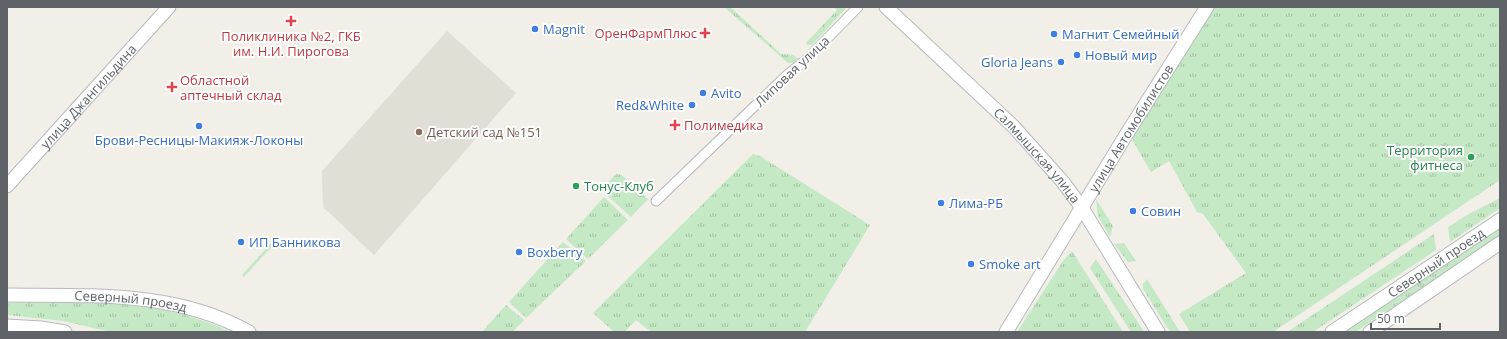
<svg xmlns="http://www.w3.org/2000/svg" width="1507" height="339" viewBox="0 0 1507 339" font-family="'Open Sans',sans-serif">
<defs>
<pattern id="grass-tufts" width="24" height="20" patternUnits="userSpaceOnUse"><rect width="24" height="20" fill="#c5e8c5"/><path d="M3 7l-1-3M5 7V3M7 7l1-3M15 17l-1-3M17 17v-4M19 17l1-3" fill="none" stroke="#a3c0a4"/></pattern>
</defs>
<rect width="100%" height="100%" fill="#f1efe8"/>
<path fill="#e1ded6" d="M447,31L516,93L374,255L323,207L322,171Z"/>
<path fill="url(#grass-tufts)" d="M724,7H730L781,54L793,55L798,59L795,63H788Z
M834,7H847L812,45H807L806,43L837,10Z
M1213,7H1500V180L1273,332H1190L1179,314L1246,273L1203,214L1197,212L1169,161L1151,172L1130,136Z
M753,154L760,156L870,225L805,332H651L636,320L624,332H614L593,313Z
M616,174L622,175L648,199L631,217L601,190Z
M604,197L628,220L588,259L566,239Z
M1500,198V208L1450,242L1448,227L1467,215Z
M1096,199L1113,226L1110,237L1098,216Z
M1500,228V236L1355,332H1344Z
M1434,234L1436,250L1313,332H1287Z
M273,241L275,243L244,277L242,275Z
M563,242L586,261L526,318L509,302Z
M1124,243L1136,261L1128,262L1114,244Z
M1072,251L1123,332H1017L1063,261Z
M1096,259L1141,327L1144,332H1131L1090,268Z
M1147,279L1180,332H1170L1143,289V284Z
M7,303C88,303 155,297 231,332H111L63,321L7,315Z
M506,305L524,320L512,332H482Z"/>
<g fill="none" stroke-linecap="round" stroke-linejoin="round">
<g stroke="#b5b8bc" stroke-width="11">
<path id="street" d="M656,201L787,75L808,58L858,7"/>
</g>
<g stroke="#b6babf" stroke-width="15">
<g id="secondary">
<path id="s1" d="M886,7L1013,126L1063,182L1082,208L1158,332"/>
<path id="s2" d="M7,186L169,7"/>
<path id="s3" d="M7,295C89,296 175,290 249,332"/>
<path d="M7,326L41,328L65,332"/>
<path id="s4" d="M1006,332L1126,135L1207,7"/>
<path id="s5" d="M1332,332L1500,220"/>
<path d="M1370,332L1500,243"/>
</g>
</g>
<use href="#street" stroke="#fff" stroke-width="9"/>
<use href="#secondary" stroke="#fff" stroke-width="13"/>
</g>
<g fill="#e0444e" stroke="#fff" stroke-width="1.5">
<path d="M289 15h4v4h4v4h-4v4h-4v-4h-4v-4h4z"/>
<path d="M703 27h4v4h4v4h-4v4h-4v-4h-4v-4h4z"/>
<path d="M170 81h4v4h4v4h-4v4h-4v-4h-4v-4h4z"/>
<path d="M673 119h4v4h4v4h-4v4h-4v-4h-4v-4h4z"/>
</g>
<g fill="#3f7fe0" stroke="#fff" stroke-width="1.5">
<circle cx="535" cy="29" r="4"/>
<circle cx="1054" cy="34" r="4"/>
<circle cx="1077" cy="55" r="4"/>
<circle cx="1061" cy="62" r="4"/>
<circle cx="703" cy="93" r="4"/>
<circle cx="692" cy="105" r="4"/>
<circle cx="199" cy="126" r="4"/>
<circle cx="941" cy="203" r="4"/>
<circle cx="1133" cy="211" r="4"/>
<circle cx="241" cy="242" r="4"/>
<circle cx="519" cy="252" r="4"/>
<circle cx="971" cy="264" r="4"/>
</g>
<circle fill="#8d6e63" stroke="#fff" stroke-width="1.5" cx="419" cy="132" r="4"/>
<g fill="#2e9e5b" stroke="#fff" stroke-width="1.5">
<circle cx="1471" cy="157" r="4"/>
<circle cx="576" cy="186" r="4"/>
</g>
<g text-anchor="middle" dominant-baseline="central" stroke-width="4" stroke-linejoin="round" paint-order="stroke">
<g font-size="13" fill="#366cbe" stroke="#fff" text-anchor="start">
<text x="543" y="29">Magnit</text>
<text x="1062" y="34">Магнит Семейный</text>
<text x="1085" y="55">Новый мир</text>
<text x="1053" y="62" text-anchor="end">Gloria Jeans</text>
<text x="711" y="93">Avito</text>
<text x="684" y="105" text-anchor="end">Red&amp;White</text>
<text x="199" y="140" text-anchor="middle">Брови-Ресницы-Макияж-Локоны</text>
<text x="949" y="203">Лима-РБ</text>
<text x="1141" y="211">Совин</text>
<text x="249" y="242">ИП Банникова</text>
<text x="527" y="252">Boxberry</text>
<text x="979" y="264">Smoke art</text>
</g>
<g font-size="13" fill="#be3a42" stroke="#fff" text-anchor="start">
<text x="697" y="33" text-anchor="end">ОренФармПлюс</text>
<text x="291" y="36" text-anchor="middle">Поликлиника №2, ГКБ<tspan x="291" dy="15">им. Н.И. Пирогова</tspan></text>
<text x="180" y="80">Областной<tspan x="180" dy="15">аптечный склад</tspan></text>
<text x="684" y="125">Полимедика</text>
</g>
<g font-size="13" fill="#5f6368" stroke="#fff">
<text transform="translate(792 71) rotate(-43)">Липовая улица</text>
<text stroke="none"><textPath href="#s2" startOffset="121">улица Джангильдина</textPath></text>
<text stroke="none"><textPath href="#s4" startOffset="239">улица Автомобилистов</textPath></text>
<text stroke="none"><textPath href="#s1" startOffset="212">Салмышская улица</textPath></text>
<text stroke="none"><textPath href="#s5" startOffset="125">Северный проезд</textPath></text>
<text stroke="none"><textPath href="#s3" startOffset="124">Северный проезд</textPath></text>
</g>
<g font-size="13" fill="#785e54" stroke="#fff" text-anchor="start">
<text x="427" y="132">Детский сад №151</text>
</g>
<g font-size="13" fill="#27864d" stroke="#fff" text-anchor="end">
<text x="1463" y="150">Территория<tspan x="1463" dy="15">фитнеса</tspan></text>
<text x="584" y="186" text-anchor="start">Тонус-Клуб</text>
</g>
</g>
<rect width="1507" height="339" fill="none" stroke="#5f6368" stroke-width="16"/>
<path d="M1371 323v6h69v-6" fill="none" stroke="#5f6368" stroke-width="2"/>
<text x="1377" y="323" font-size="12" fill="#5f6368" stroke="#ffffff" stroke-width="3" paint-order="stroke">50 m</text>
</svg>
